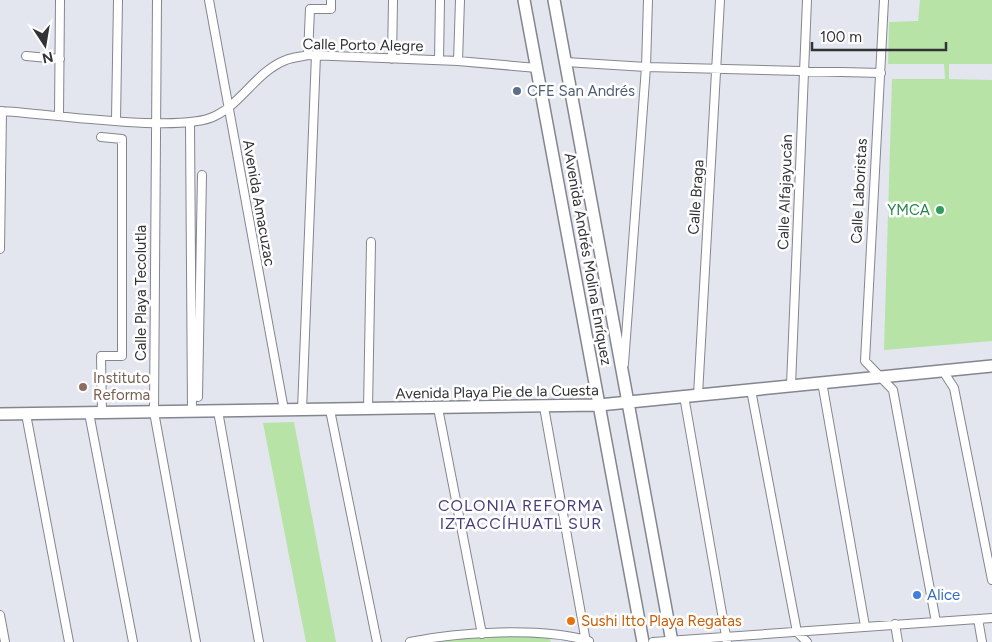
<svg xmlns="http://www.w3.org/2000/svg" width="992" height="642" viewBox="0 0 992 642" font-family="Figtree,sans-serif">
<rect width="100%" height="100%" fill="#e3e6ef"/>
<path fill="#b7e3a6" d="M920,0H992V64H949V79L992,80V341L884,350L892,79H945L944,64H888L889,22L918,21Z
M294,422L336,642H306L263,423Z
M507,635L548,636L551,642H424Z"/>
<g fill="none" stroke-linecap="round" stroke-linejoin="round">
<g stroke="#84868f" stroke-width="10">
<path id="minor" d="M157,0L154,412L196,642
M209,0L284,410
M884,0L865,361L893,390L936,622
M308,55L310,9H331V0
M26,56L60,59
M392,59L393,0
M439,60L440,0
M458,61L460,0
M566,62L646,67L881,73
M0,111C46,113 181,134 215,116C242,103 257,71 286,60C293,57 301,57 308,55L458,61L537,68
M59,115L60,0
M116,120L118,0
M190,123L192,412
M101,137L122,139V356H101L102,413
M0,249L2,111
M624,364L646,67L648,0
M943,371L954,388L992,580
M822,382L865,626
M791,385L807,0
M751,390L797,632L807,642
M698,395L720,0
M684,396L727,642
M198,397L202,175
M544,407L586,642
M438,408L482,634
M368,409L371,242
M302,410L316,55
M330,410L377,642
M218,411L259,642
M89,413L133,642
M26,414L69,642
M0,615L5,642
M978,619L982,642
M895,624L898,642
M410,642C457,632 543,627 589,641
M653,642L992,618"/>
</g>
<g stroke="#84868f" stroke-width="14">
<path id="primary" d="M524,0L643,642
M554,0L672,642
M0,414L599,405L992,366"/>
</g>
<use href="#minor" stroke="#fff" stroke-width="8"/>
<use href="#primary" stroke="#fff" stroke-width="11"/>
</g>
<circle fill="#5c6f8a" stroke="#fff" stroke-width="2" cx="517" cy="91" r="5"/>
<circle fill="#2e9e5b" stroke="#fff" stroke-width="2" cx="940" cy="210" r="5"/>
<circle fill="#8d6e63" stroke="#fff" stroke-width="2" cx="83" cy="387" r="5"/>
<circle fill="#3f7fe0" stroke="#fff" stroke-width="2" cx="917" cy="595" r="5"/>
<circle fill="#e8710a" stroke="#fff" stroke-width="2" cx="571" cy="621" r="5"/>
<g text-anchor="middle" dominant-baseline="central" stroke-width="5" stroke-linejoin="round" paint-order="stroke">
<g font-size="15" fill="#323337" stroke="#fff">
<text transform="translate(363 45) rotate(1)">Calle Porto Alegre</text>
<text transform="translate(859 191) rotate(-87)">Calle Laboristas</text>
<text transform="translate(785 192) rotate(-88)">Calle Alfajayucán</text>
<text transform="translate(696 197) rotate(-86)">Calle Braga</text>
<text transform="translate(259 203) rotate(80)">Avenida Amacuzac</text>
<text transform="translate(588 259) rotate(80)">Avenida Andrés Molina Enríquez</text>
<text transform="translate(141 293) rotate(-90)">Calle Playa Tecolutla</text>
<text transform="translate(497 392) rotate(-1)">Avenida Playa Pie de la Cuesta</text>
</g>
<g font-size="15" fill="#4e5e75" stroke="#fff" text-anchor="start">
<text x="527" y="91">CFE San Andrés</text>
</g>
<g font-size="15" fill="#27864d" stroke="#fff" text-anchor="end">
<text x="930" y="210">YMCA</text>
</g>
<g font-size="15" fill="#785e54" stroke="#fff" text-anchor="start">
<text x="93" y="378">Instituto<tspan x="93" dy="17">Reforma</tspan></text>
</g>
<g font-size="15" fill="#366cbe" stroke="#fff" text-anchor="start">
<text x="927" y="595">Alice</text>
</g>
<g font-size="15" fill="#c56008" stroke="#fff" text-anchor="start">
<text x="581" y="621">Sushi Itto Playa Regatas</text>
</g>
<g font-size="16" letter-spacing="1" fill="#48407e" stroke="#fff">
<text x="521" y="505">COLONIA REFORMA<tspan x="521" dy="18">IZTACCÍHUATL SUR</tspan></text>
</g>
</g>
<g transform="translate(45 45) rotate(168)" stroke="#ffffff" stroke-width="4" paint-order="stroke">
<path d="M0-4L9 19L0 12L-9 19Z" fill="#323337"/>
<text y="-8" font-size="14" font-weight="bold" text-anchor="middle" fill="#323337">N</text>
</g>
<path d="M812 42v8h134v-8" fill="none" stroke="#323337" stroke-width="2.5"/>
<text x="820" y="42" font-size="15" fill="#323337" stroke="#ffffff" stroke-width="4" paint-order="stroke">100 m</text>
</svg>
